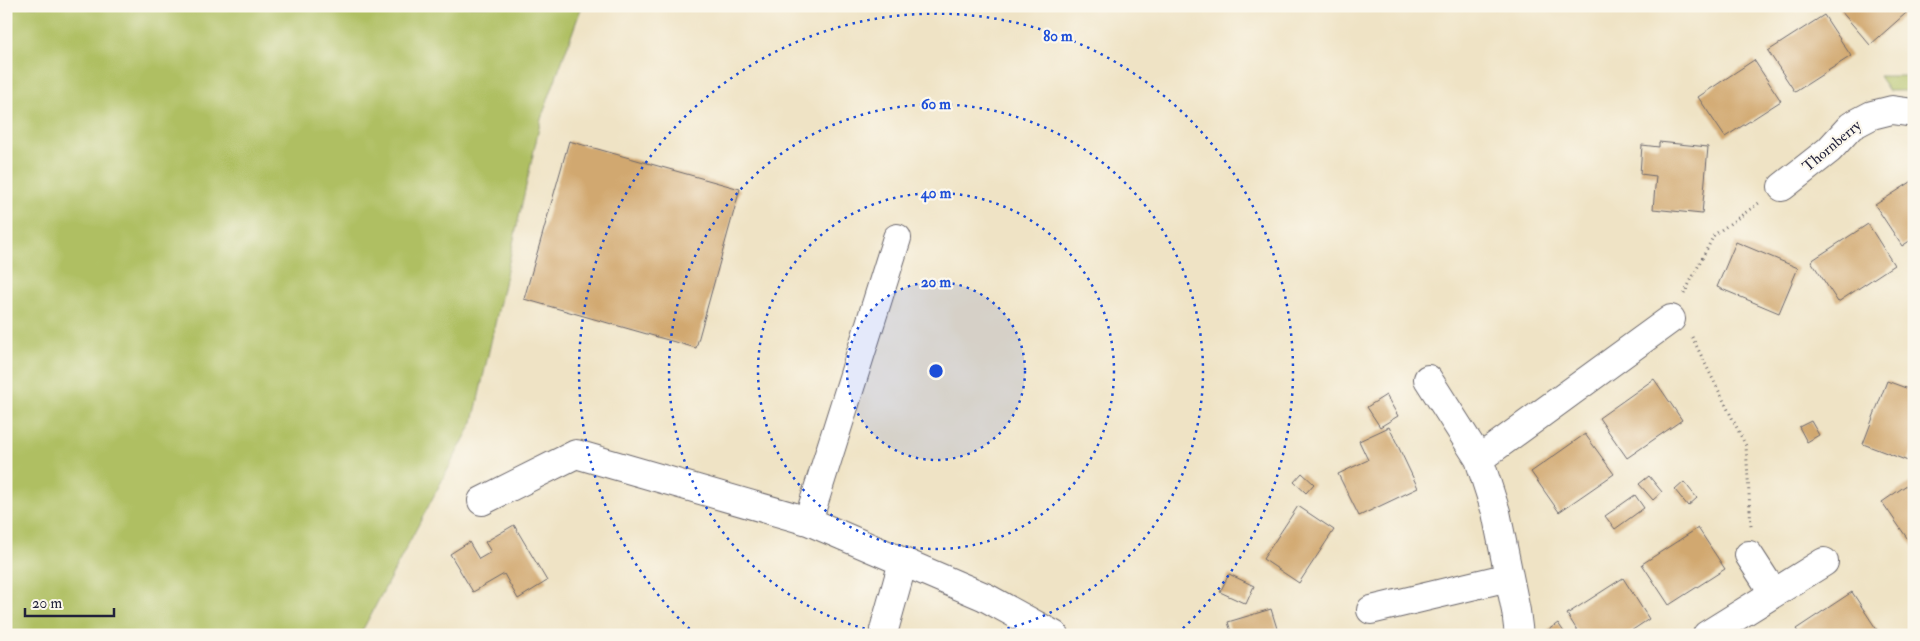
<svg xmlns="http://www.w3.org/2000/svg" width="1920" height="641" viewBox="0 0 1920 641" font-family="'IM FELL Double Pica',serif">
<rect width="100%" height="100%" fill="#fbf7ec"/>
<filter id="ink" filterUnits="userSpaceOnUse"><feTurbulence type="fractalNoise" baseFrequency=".02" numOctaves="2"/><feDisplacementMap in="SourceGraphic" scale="10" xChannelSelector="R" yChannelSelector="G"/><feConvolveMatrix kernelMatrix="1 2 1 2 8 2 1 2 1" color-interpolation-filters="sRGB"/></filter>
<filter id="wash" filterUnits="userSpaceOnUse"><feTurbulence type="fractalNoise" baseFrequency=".0096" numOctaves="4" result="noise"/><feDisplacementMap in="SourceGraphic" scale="20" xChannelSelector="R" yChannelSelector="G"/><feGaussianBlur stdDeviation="1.12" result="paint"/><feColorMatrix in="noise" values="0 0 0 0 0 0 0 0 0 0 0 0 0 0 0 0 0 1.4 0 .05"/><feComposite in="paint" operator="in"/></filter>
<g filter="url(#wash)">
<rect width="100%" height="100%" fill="#efe3c5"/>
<path fill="#afbf62" stroke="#68704e" d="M6,6H582L541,119L473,422L360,635H6Z
M1879,76H1914V91H1889Z"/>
<g id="blocks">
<path fill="#d1a870" d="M1844,6H1914L1870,45L1840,10Z
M1824,15L1851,56L1795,92L1768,51Z
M1754,60L1781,101L1725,137L1698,97Z
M569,141L740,189L696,348L524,299Z
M1659,142L1708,147L1702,214L1653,209L1656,176L1640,174L1642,145L1659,147Z
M1914,180V238L1902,246L1875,205Z
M1868,224L1894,265L1838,302L1811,261Z
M1736,242L1798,268L1779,313L1717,287Z
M1654,379L1682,420L1627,458L1599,418Z
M1887,381L1914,391V447L1908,461L1863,444Z
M1386,395L1398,416L1380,427L1367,407Z
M1811,421L1819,435L1807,442L1799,427Z
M1389,427L1418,488L1359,516L1338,474L1368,460L1359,441Z
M1585,434L1614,474L1559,512L1531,472Z
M1302,473L1314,484L1306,493L1294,482Z
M1649,476L1662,492L1653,500L1639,484Z
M1914,480V548L1882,502Z
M1684,482L1697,498L1688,506L1675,490Z
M1635,495L1644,508L1615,529L1605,516Z
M1298,506L1334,530L1299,583L1263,559Z
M514,525L547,581L518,599L504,574L473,592L450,554L469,542L479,559L491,552L485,542Z
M1698,528L1725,569L1669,605L1642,564Z
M1229,574L1254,586L1246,604L1220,592Z
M1623,578L1649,619L1625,635H1580L1567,614Z
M1852,592L1879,633L1876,635H1800L1796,629Z
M1271,609L1279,635H1232L1228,622Z
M1558,623L1566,635H1547L1545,632Z"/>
</g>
</g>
<g filter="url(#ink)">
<use href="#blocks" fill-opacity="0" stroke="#6a666b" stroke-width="1"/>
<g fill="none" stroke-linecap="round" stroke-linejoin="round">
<g stroke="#6a666b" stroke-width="30">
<path id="minor" d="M1782,187L1829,150L1851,126L1872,115L1892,110L1914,113
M1428,379L1479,459L1496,512L1516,611L1519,635
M1479,459L1671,319
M482,501L576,454L808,521L985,597L1054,635
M808,521L897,238
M1749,555L1773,592
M1371,610L1509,577
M885,635L884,630L903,562
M1707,635L1824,562"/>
</g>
<path stroke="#6a666b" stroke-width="3" stroke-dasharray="1 4" stroke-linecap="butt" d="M1684,294L1714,235L1759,203
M1692,337L1746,446L1751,526"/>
<use href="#minor" stroke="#fff" stroke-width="28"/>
</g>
</g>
<circle cx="936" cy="371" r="89" fill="#1d4ed8" fill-opacity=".12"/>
<g fill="none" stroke="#1d4ed8" stroke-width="2.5" stroke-dasharray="2.5 5">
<circle cx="936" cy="371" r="89"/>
<circle cx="936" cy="371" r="178"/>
<path d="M894 635A267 267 0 1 1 978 635"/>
<path d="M695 634A357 357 0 1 1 1177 634"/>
</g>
<g text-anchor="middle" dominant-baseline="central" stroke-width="4.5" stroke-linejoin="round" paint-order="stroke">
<g font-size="15" fill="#22223b" stroke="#fbf7ec">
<text transform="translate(1832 146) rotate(-40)">Thornberry</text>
</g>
</g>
<circle cx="936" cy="371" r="8" fill="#1d4ed8" stroke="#fbf7ec" stroke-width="2.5"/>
<g font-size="15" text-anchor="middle" font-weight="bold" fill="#1d4ed8" stroke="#fbf7ec" stroke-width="4.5" stroke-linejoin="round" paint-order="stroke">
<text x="1058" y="41">80 m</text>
<text x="936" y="109">60 m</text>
<text x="936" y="198">40 m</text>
<text x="936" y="287">20 m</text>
</g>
<rect width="1920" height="641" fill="none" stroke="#fbf7ec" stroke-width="25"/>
<path d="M25 608v8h89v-8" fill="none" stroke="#22223b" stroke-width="2.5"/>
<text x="32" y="608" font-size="15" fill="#22223b" stroke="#fbf7ec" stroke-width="4" paint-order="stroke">20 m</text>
</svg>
